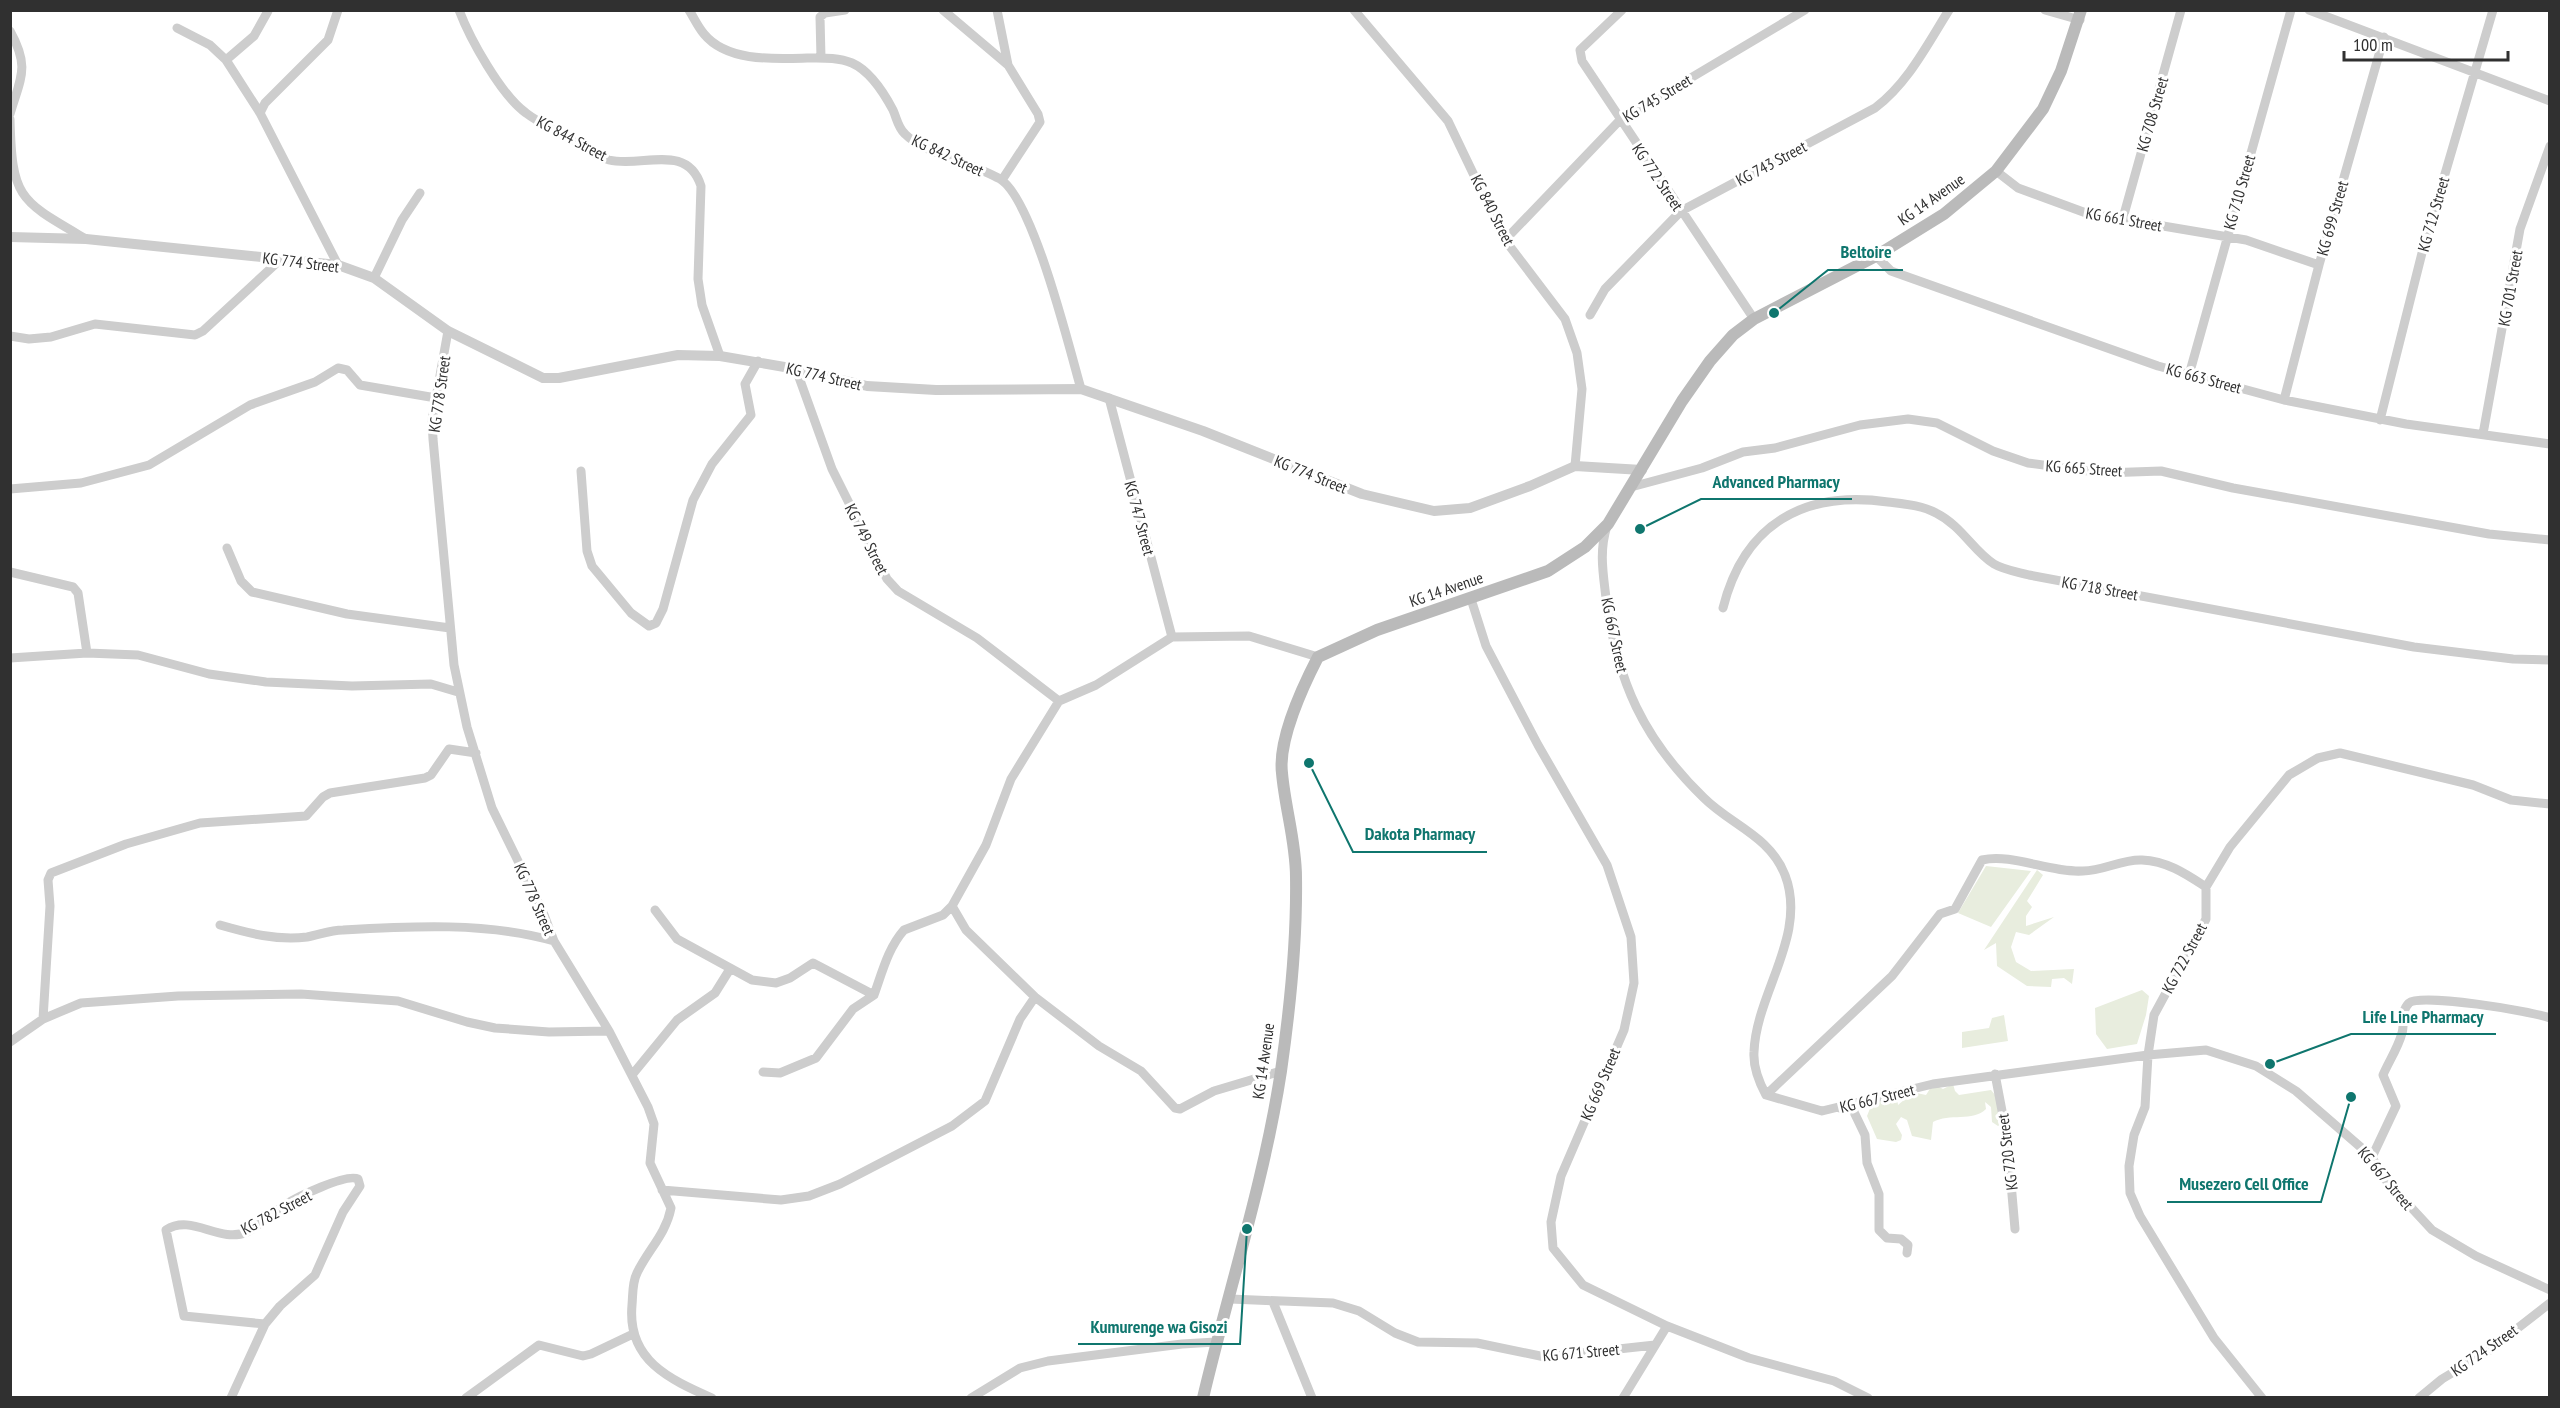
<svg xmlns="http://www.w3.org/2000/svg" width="2560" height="1408" viewBox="0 0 2560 1408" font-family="'PT Sans Narrow',sans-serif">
<rect width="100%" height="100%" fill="#fff"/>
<path fill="#e8edde" d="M1986,866L2031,871L1991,927L1958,913Z
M2037,870L2043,875L2027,901L2032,907L2026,916V926L2054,917L2029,935L2016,932L2011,947L2016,962L2031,971L2074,969L2072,984L2064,978L2052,979L2051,987L2027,986L1997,966L1996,943L1984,950Z
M2142,990L2149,996L2146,1015L2137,1044L2107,1049L2096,1034L2095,1008Z
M2004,1015L2008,1041L1962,1048V1032L1989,1028L1992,1018Z
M1933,1084L1943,1089L1953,1084L1955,1091L1959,1095L1991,1090L1996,1096L2001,1124L1998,1126L1992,1122L1991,1107L1985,1102L1986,1109C1973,1122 1949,1113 1933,1122L1931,1140L1912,1136L1907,1120L1901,1117L1896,1124L1902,1135L1901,1140L1896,1142L1877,1139L1867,1116L1875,1096L1880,1097L1886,1105L1897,1096L1898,1105L1905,1099L1907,1091L1926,1095Z"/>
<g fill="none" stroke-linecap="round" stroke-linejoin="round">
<path stroke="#cdcdcd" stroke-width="9" d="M338,10L328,40L265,103L260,113L338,265
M459,10C470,39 501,95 526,113C539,123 555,130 569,138C582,146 595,156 609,160C642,168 687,142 701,186L698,279L702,305L720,356
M689,10C694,18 698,27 704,34C727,62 774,59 807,58C821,58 838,57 852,63C870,71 884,93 893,110C897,119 898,128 905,134C923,153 975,164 1000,179C1033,199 1069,347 1081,389
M943,10L1008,65
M997,10L1008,65L1038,114L1040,122L1002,180
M1354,10L1448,121L1505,240L1565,319L1577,353L1582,389L1575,466
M1622,10L1580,50L1582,61L1754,319
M2045,10L2080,20
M2309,10L2550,101
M177,28L210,45L226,60L260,113
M10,31C30,67 21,77 10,114
M821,58L820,17L825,13L845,10
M226,60L254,36L268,11
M10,119C12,199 19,200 86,239
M1996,171L2018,188L2086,213L2246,240L2319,265
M2123,218L2181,10
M1505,240L1620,120L1805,10
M1876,256L1891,271L2158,366L2284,400L2406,424L2550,444
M374,278L402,220L420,193
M1590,315L1605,289L1681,211L1875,108C1908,83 1927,45 1949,10
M448,331L432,420L433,439L454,665L467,727L492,808L543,912L554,941L609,1031L648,1107L654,1124L650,1163L671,1208C666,1234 648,1250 637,1273C632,1283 633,1294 632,1305C627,1360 669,1379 712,1398
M10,336L29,339L51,337L95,324L195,335L203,331L281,259
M796,369L832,469L887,579L898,591L977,638L1059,701
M2189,375L2291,10
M1109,398L1172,637
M2284,400L2319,265L2384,37
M2380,420L2423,249L2493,10
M2483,434L2520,229L2550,146
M581,471L587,551L592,566L631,613L649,626L656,623L663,609L693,500L712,464L751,415L745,384L758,361
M1631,487L1702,468L1743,452L1775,448L1860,425L1908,419L1937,423L1993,451L2028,463L2104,473L2161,471L2233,488L2411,520L2489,534L2550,540
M10,489L81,483L149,465L250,405L315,382L338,368L347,370L360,385L436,398
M1607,526C1599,551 1603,572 1606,598C1617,681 1643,739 1704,798C1731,825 1770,836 1785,875C1808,935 1756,993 1754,1052C1753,1067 1759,1082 1766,1095L1822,1111L1933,1084L2148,1055L2206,1050L2256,1066L2296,1091L2372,1157L2382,1176L2432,1230L2476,1256L2550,1290
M227,548L241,581L252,592L347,614L450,628
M10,572L73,587L78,593L87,653
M1471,599L1486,646L1538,745L1607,865L1631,937L1634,983L1624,1030L1561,1176L1551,1222L1553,1248L1583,1285L1667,1326L1749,1358L1834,1381L1868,1398
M1723,608C1744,524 1804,490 1888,502C1904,504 1921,505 1936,513C1962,526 1974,552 1994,564C2004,570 2018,572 2029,575L2414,647L2513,659L2550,660
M10,658L87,653L138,655L209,674L266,682L352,686L431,684L458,692
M2206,887L2230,847L2289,775L2318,758L2340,753L2473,785L2511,800L2550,804
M655,910L677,939L752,980L776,983L790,978L813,963L874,995C882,973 888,948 904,930L943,915L952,906
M220,925C248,933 277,941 307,937C319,935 330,930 343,930C411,926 488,922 554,941
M43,1019L50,906L48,880L51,873L126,844L200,823L306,816L323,797L330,793L425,778L431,775L449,749L476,753
M10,1042L43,1019L81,1003L178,996L301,994L398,1001L467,1022L495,1028L549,1032L609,1031
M1281,1071L1214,1091L1180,1109L1175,1108L1141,1071L1099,1046L1035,997L966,930L952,906L986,845L1011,779L1059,701L1096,685L1172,637L1249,636L1318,657
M763,1072L780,1073L816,1058L853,1009L874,995
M1995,1074L2007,1137L2015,1229
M632,1075L677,1020L715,993L730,969
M1766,1095L1892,976L1940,914L1955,909L1982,860C2012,853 2050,873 2083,871C2103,871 2122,859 2142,860C2167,861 2186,874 2206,887V919L2154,1015L2148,1055L2145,1107L2134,1135L2129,1166L2130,1193L2140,1216L2214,1338L2262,1398
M1840,1108L1853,1110L1865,1135L1867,1163L1879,1194V1230L1887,1238L1901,1239L1908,1245L1907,1253
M2372,1157L2396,1106L2383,1075C2389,1061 2398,1048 2402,1033C2405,1023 2400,1012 2409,1003C2420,993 2532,1011 2550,1018
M662,1190L781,1200L809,1196L840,1184L952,1126L985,1101L1020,1019L1035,997
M1230,1299L1333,1303L1359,1311L1395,1333L1418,1342L1477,1343L1545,1357L1655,1345
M1273,1302L1312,1398
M231,1398L265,1324L280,1306L315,1275L343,1212L360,1186L358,1179C347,1173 297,1197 285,1205C272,1213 261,1225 247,1232C219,1244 192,1213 166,1230L184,1316L265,1324
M466,1398L539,1345L583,1356L591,1354L633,1334
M971,1398L1020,1368L1048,1361L1182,1344L1216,1342
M1623,1398L1667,1326
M2419,1398L2442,1379L2487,1352L2550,1303"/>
<path stroke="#cdcdcd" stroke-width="10" d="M10,237L86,239L338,265L374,278L448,331L543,378H559L678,355L720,356L796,369L867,386L936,390L1081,389L1203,431L1362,494L1434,511L1470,508L1530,486L1575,466L1642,470"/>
<path stroke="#bababa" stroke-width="12" d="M1203,1398C1229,1288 1264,1182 1281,1071C1290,1008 1297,941 1296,877C1296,842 1285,808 1282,773C1278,740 1303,686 1318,657L1377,630L1548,571L1585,547L1608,524L1682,401L1710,361L1733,335L1754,319L1876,256L1944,214L1996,171L2043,109L2061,71L2081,10"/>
</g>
<g text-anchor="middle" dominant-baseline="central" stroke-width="6" stroke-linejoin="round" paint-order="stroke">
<g font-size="16" fill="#303030" stroke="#fff">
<text transform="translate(1657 98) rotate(-31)">KG 745 Street</text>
<text transform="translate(2152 114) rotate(-74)">KG 708 Street</text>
<text transform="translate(572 138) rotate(28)">KG 844 Street</text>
<text transform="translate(948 155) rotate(25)">KG 842 Street</text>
<text transform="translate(1771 163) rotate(-28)">KG 743 Street</text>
<text transform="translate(1658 177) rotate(56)">KG 772 Street</text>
<text transform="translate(2239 192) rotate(-74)">KG 710 Street</text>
<text transform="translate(1931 199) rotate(-35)">KG 14 Avenue</text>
<text transform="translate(1493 210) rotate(63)">KG 840 Street</text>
<text transform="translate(2433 214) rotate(-74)">KG 712 Street</text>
<text transform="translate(2332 218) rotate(-74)">KG 699 Street</text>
<text transform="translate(2124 219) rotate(10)">KG 661 Street</text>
<text transform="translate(301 262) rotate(7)">KG 774 Street</text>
<text transform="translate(2510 288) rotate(-80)">KG 701 Street</text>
<text transform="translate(824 376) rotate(13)">KG 774 Street</text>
<text transform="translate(2204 378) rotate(15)">KG 663 Street</text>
<text transform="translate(439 394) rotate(-82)">KG 778 Street</text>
<text transform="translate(2084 468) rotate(4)">KG 665 Street</text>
<text transform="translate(1311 474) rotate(22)">KG 774 Street</text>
<text transform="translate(1140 518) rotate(75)">KG 747 Street</text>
<text transform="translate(867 539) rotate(63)">KG 749 Street</text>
<text transform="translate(2100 588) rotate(10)">KG 718 Street</text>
<text transform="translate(1446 589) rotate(-19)">KG 14 Avenue</text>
<text transform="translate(1615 635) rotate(78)">KG 667 Street</text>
<text transform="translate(535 899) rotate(66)">KG 778 Street</text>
<text transform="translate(2184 958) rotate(-62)">KG 722 Street</text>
<text transform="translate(1263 1061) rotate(-82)">KG 14 Avenue</text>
<text transform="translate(1600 1084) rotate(-67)">KG 669 Street</text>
<text transform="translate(1877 1098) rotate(-14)">KG 667 Street</text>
<text transform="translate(2007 1152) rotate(-97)">KG 720 Street</text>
<text transform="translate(2386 1178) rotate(50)">KG 667 Street</text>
<text transform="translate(276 1212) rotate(-28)">KG 782 Street</text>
<text transform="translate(2484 1350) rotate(-35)">KG 724 Street</text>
<text transform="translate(1581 1352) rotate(-5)">KG 671 Street</text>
</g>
</g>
<path fill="none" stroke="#0f766e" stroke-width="2" d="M1774 313L1828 270H1903M1640 529L1701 499H1852M1309 763L1353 852H1487M2270 1064L2351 1034H2496M2351 1097L2321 1202H2167M1247 1229L1240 1344H1078"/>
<g fill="#0f766e" stroke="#fff" stroke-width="2">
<circle cx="1774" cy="313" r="6"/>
<circle cx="1640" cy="529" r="6"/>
<circle cx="1309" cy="763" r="6"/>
<circle cx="2270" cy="1064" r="6"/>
<circle cx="2351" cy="1097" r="6"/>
<circle cx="1247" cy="1229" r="6"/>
</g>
<g font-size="18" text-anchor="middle" font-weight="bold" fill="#0f766e" stroke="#fff" stroke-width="6" stroke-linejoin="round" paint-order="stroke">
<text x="1866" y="258">Beltoire</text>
<text x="1776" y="488">Advanced Pharmacy</text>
<text x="1420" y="840">Dakota Pharmacy</text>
<text x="2423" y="1023">Life Line Pharmacy</text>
<text x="2244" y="1190">Musezero Cell Office</text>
<text x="1159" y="1333">Kumurenge wa Gisozi</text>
</g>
<rect width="2560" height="1408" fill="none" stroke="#303030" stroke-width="24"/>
<path d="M2344 51v9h164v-9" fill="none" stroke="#303030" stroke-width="3"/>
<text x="2353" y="51" font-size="18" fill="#303030" stroke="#ffffff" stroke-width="4.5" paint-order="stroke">100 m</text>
</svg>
